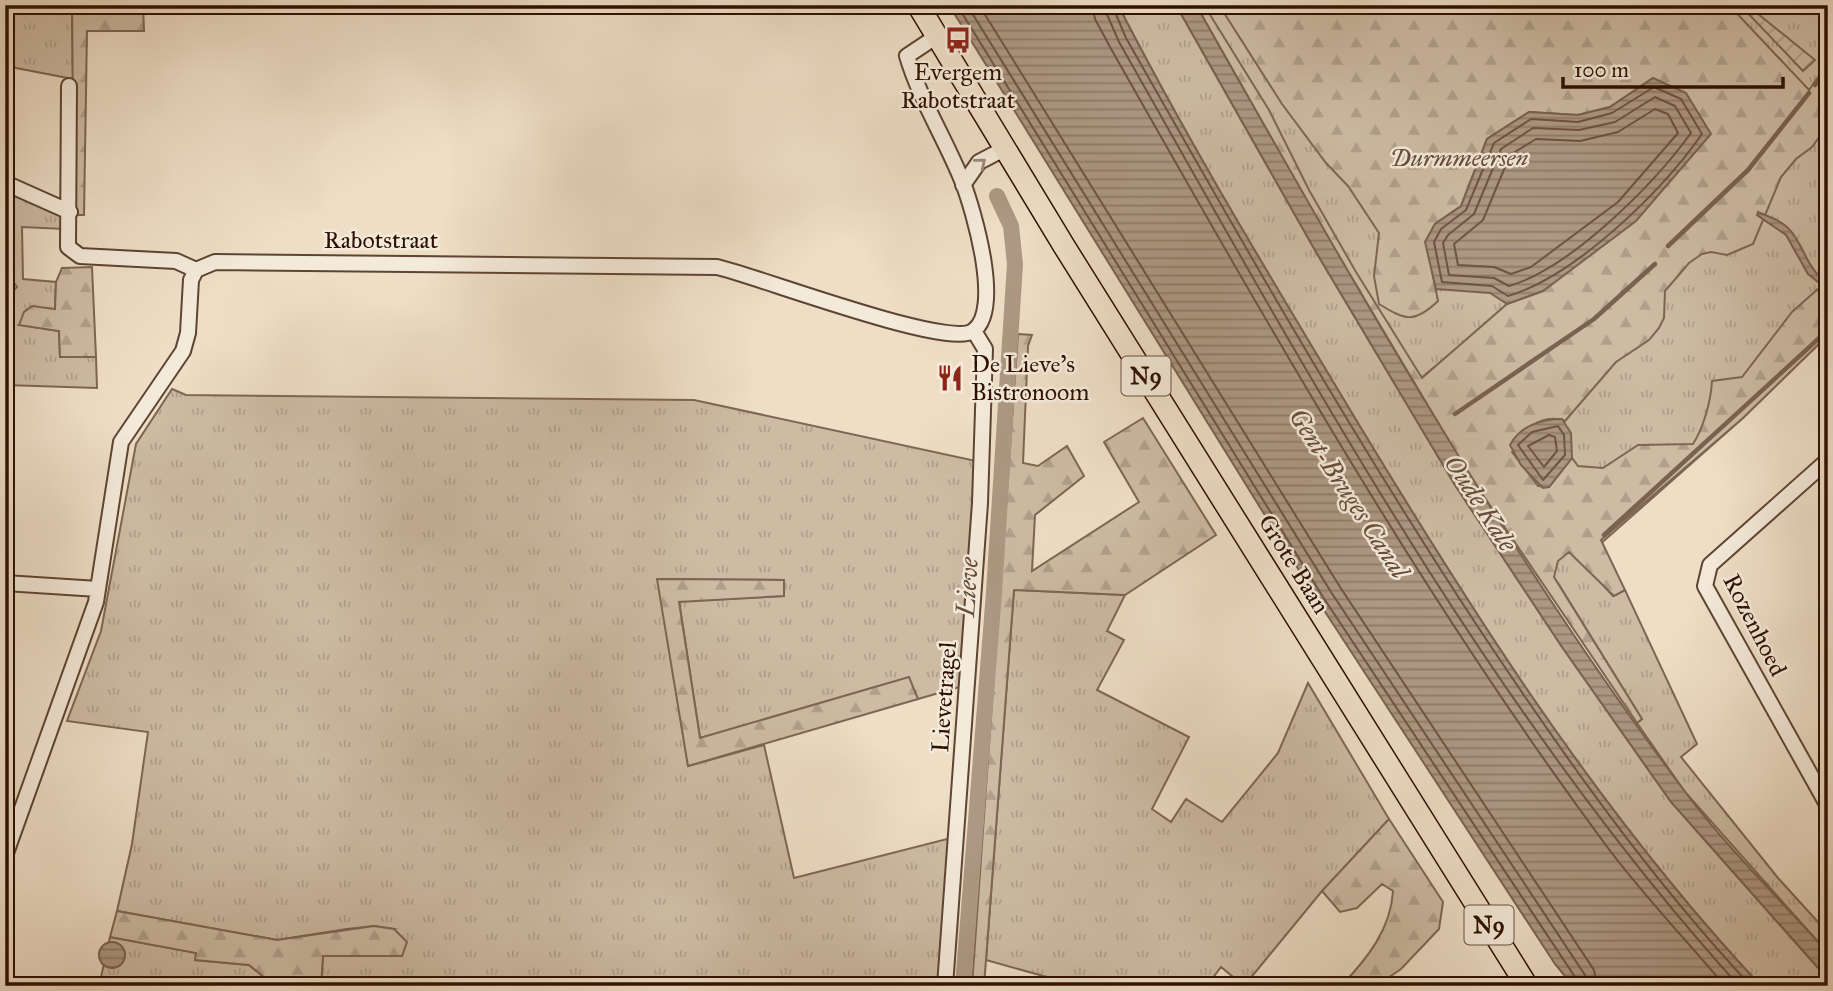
<svg xmlns="http://www.w3.org/2000/svg" width="1833" height="991" viewBox="0 0 1833 991" font-family="'IM FELL Great Primer',serif">
<defs>
<pattern id="grass-tufts" width="24" height="20" patternUnits="userSpaceOnUse" patternTransform="scale(1.75)"><rect width="24" height="20" fill="#cdbba4"/><path d="M3 7l-1-3M5 7V3M7 7l1-3M15 17l-1-3M17 17v-4M19 17l1-3" fill="none" stroke="#b0a08b"/></pattern>
<pattern id="forest-firs" width="22" height="20" patternUnits="userSpaceOnUse" patternTransform="scale(1.75)"><rect width="22" height="20" fill="#cdbba4"/><path d="M5 1l3.5 6h-7zM16 11l3.5 6h-7z" fill="#b0a08b"/></pattern>
<pattern id="garden-furrows" width="10" height="10" patternUnits="userSpaceOnUse" patternTransform="scale(1.75)"><rect width="10" height="10" fill="#cdbba4"/><path d="M-1 1l2-2M0 10L10 0M9 11l2-2" fill="none" stroke="#b0a08b"/></pattern>
<pattern id="water-rules" width="6" height="5" patternUnits="userSpaceOnUse" patternTransform="scale(1.75)"><rect width="6" height="5" fill="#ad9883"/><path d="M0 2.5h6" fill="none" stroke="#8d7b69"/></pattern>
</defs>
<rect width="100%" height="100%" fill="#eedec6"/>
<filter id="stains"><feTurbulence type="fractalNoise" baseFrequency=".00286" numOctaves="4"/><feColorMatrix values="0 0 0 0 .2 0 0 0 0 .09 0 0 0 0 .02 0 0 0 .5 -.17"/></filter>
<radialGradient id="worn" r=".72"><stop offset=".6" stop-color="#630" stop-opacity="0"/><stop offset="1" stop-color="#630" stop-opacity=".3"/></radialGradient>
<path fill="url(#grass-tufts)" stroke="#7e6652" stroke-width="2" d="M5,5H72L73,79L16,68L5,62Z
M1118,5H1176L1316,252L1455,485L1562,647L1671,802L1828,979V986H1761C1594,808 1463,598 1338,390C1262,263 1185,136 1118,5Z
M1196,5H1828V335L1743,418L1581,561L1613,596L1625,590L1697,744L1681,757L1778,878L1828,933V953L1685,792L1637,723L1642,719L1558,583L1470,476L1809,90L1790,73L1415,383Z
M5,187L63,215L64,229L22,227L23,279L56,282L55,309H42L19,325L59,331L60,357H96L97,388L5,385V300L17,287L14,283H5Z
M172,389L186,395L694,400L976,461L963,686L918,699L908,678L700,738L679,601L783,596L784,580L658,579L688,766L764,745L794,878L951,838L941,986H321L323,956L394,929L374,926L347,929L277,940L117,911L132,844L148,732L67,721L101,631L136,444Z
M1014,590L1125,595L1107,631L1124,640L1097,690L1189,737L1152,809L1171,822L1186,799L1222,822L1278,753L1308,683L1389,819L1322,891L1244,986L1221,967L1209,983L1211,986H1079L986,960Z
M110,937L197,953L196,960L249,965L275,986H99Z"/>
<path fill="url(#forest-firs)" stroke="#7e6652" stroke-width="2" d="M72,5H143L144,31H87L84,215H74Z
M1196,5H1204L1269,110L1309,190L1356,272L1422,378L1507,304L1543,291L1653,78L1610,107L1578,115L1529,112L1487,139L1461,206L1435,224L1426,242L1438,301C1414,324 1405,320 1379,304L1374,276L1379,233L1348,186L1326,163L1282,104L1219,5H1729L1809,90L1828,63V125L1812,147L1796,159L1781,177L1753,244L1727,255L1711,252L1702,254L1689,263L1665,291L1664,318L1659,328L1649,340L1616,362L1565,421C1538,412 1525,432 1512,452L1538,486L1549,487L1572,458L1578,466L1603,468L1638,445L1693,444C1704,427 1711,400 1712,381L1742,377L1792,312L1828,280V335L1743,418L1601,540L1625,590L1614,596L1569,552L1558,561L1554,577L1642,719L1637,723L1470,476L1331,243Z
M92,267L96,357H60L59,331L19,325L24,312L32,306L55,309L56,282L62,268Z
M1018,334L1032,335L1028,346L1023,463L1038,466L1067,446L1084,476L1035,515L1032,571L1139,502L1104,442L1143,418L1216,535L1125,595L1014,590L984,986H972Z
M657,579L784,580V596L679,602L700,738L909,677L918,699L688,766Z
M1389,819L1443,902L1439,929L1401,969L1376,986H1341C1367,959 1391,929 1393,891L1382,884L1357,908L1340,912L1322,891Z
M117,911L277,940L374,926L394,929L407,942L402,956H323L321,986H275L249,965L195,960L196,953L110,937Z"/>
<path fill="url(#garden-furrows)" stroke="#7e6652" stroke-width="2" d="M1740,5H1747L1815,60L1803,71Z"/>
<path fill="url(#water-rules)" stroke="#7a624f" stroke-width="2" d="M949,5H1118C1185,136 1262,263 1338,390C1463,598 1594,808 1761,986H1573L1555,964L1318,601Z
M1176,5H1196C1348,273 1499,543 1683,789C1726,847 1780,899 1828,953V979L1671,802L1562,647L1455,485L1316,252Z
M1653,78L1686,93L1711,134L1636,221L1543,291L1507,304L1490,293L1436,289L1425,242L1435,224L1461,206L1487,139L1529,112L1578,115L1610,107Z
M1758,212C1768,217 1777,218 1787,227C1803,242 1805,264 1821,278L1818,282L1808,274L1786,235L1757,215Z
M1562,419L1571,433L1572,458L1549,487L1543,488L1521,465L1510,445C1520,426 1541,419 1562,419Z
M99 955a13 13 0 1 1 26 0a13 13 0 1 1-26 0Z"/>
<g fill="none" stroke-linecap="round" stroke-linejoin="round">
<path stroke="#6e5442" stroke-width="2" d="M957,5L1323,597L1577,980L1578,986
M967,5L1331,592L1585,975L1587,986
M979,5L1340,587L1594,970L1597,986
M1092,5L1095,19L1110,47C1265,320 1420,595 1608,848C1644,896 1686,940 1725,986
M1103,5L1119,42C1302,364 1489,710 1739,986
M1112,5L1126,38C1239,237 1352,436 1478,627C1561,752 1648,876 1751,986
M1654,87L1681,99L1702,134C1662,191 1576,276 1508,296L1492,286L1442,282L1434,242L1441,229L1466,210L1494,143L1531,119L1578,122L1612,113Z
M1655,97L1675,106L1691,133C1653,185 1571,268 1509,286L1494,278L1449,275L1443,243L1448,235L1474,214L1501,149L1533,128L1579,130L1615,122Z
M1655,109L1668,114L1678,133L1618,202L1531,267L1511,274L1494,267L1458,265L1454,244L1483,220L1510,155L1536,139L1580,141L1618,132Z
M1558,426L1564,435L1565,455L1543,480L1518,445L1532,432Z
M1549,435L1555,437L1557,451L1544,467L1528,446Z"/>
<path stroke="#7a624f" stroke-width="4.5" d="M1815,85L1828,69
M1668,246L1748,170L1809,93
M1455,414L1594,319L1655,264
M1604,535L1828,330"/>
<path stroke="#ad9883" stroke-width="16" d="M963,986L994,592L1015,264L1011,226L997,196"/>
<g stroke="#5e4432" stroke-width="18">
<path id="minor" d="M69,86L68,247L80,256L176,261L196,270
M5,183L70,212
M963,185L979,162L1004,149
M1828,460L1710,565L1705,586L1828,806
M5,583L98,589
M5,856L96,602L121,442L183,351L188,333L191,280L196,270L215,262L717,267C757,276 948,349 973,331C1003,311 974,212 963,183C946,140 920,100 907,56L937,36
M945,986L980,503L985,349L974,331"/>
</g>
<g stroke="#2e1000" stroke-width="24">
<path id="primary" d="M918,5L1064,246L1527,986"/>
</g>
<use href="#minor" stroke="#f4eada" stroke-width="14"/>
<use href="#primary" stroke="#eedec6" stroke-width="21"/>
</g>
<defs><path id="oneway-chevron" d="M-2-3.5L2.5 0L-2 3.5" fill="none" stroke-width="1.6" stroke-linecap="round" stroke-linejoin="round" transform="scale(1.75)"/></defs>
<use stroke="#9b8878" href="#oneway-chevron" transform="translate(981 163) rotate(-39)"/>
<defs>
<g id="bus-bare" transform="scale(2.1)"><path d="M-5-6H5V4H4V6H2V4H-2V6H-4V4H-5ZM-3.5-4V0h7V-4ZM-3.5 1.2v1.5H-2V1.2ZM2 1.2v1.5H3.5V1.2Z" fill="#8f2418" stroke="#f4eada" stroke-width="2.5" paint-order="stroke"/></g>
<g id="restaurant-bare" transform="scale(2.1)"><path d="M-5-6h1v4h1v-4h1v4h1v-4h1v5L-1.5 .5V6h-2V.5L-5-1ZM5-6V6H3V1.5H1.5Q1.5-4 5-6Z" fill="#8f2418" stroke="#f4eada" stroke-width="2.5" paint-order="stroke"/></g>
</defs>
<g fill-rule="evenodd">
<use href="#bus-bare" x="958" y="40"/>
<use href="#restaurant-bare" x="950" y="378"/>
</g>
<g text-anchor="middle" dominant-baseline="central" stroke-width="5" stroke-linejoin="round" paint-order="stroke">
<g fill="#f4eada" stroke="#695141" stroke-width="2">
<rect x="1121.5" y="356.5" width="49" height="39" rx="5"/>
<rect x="1464.5" y="905.5" width="49" height="39" rx="5"/>
</g>
<g font-size="23" font-weight="bold" fill="#2e1000">
<text x="1146" y="376">N9</text>
<text x="1489" y="925">N9</text>
</g>
<g font-size="24" fill="#2e1000" stroke="#f4eada">
<text x="958" y="72">Evergem<tspan x="958" dy="28">Rabotstraat</tspan></text>
<text x="971" y="364" text-anchor="start">De Lieve's<tspan x="971" dy="28">Bistronoom</tspan></text>
</g>
<g font-size="24" font-style="italic" fill="#664c39" stroke="#f4eada">
<text x="1459" y="158">Durmmeersen</text>
</g>
<g font-size="24" fill="#2e1000" stroke="#f4eada">
<text x="381" y="240">Rabotstraat</text>
<text transform="translate(1294 564) rotate(58)">Grote Baan</text>
<text transform="translate(1755 625) rotate(63)">Rozenhoed</text>
<text transform="translate(944 697) rotate(-86)">Lievetragel</text>
</g>
<g font-size="26" font-style="italic" fill="#674d3b" stroke="#f4eada">
<text transform="translate(1349 493) rotate(57)">Gent-Bruges Canal</text>
<text transform="translate(1481 503) rotate(57)">Oude Kale</text>
<text transform="translate(967 587) rotate(-86)">Lieve</text>
</g>
</g>
<rect width="1833" height="991" fill="none" stroke="#eedec6" stroke-width="28"/>
<rect x="7" y="7" width="1819" height="977" fill="none" stroke="#2e1000" stroke-width="3.5"/>
<rect x="14" y="14" width="1805" height="963" fill="none" stroke="#2e1000" stroke-width="2"/>
<path d="M1563 77v10h220v-10" fill="none" stroke="#2e1000" stroke-width="3.5"/>
<text x="1574" y="77" font-size="21" fill="#2e1000" stroke="#f4eada" stroke-width="5" paint-order="stroke">100 m</text>
<rect width="100%" height="100%" filter="url(#stains)"/>
<rect width="100%" height="100%" fill="url(#worn)"/>
</svg>
